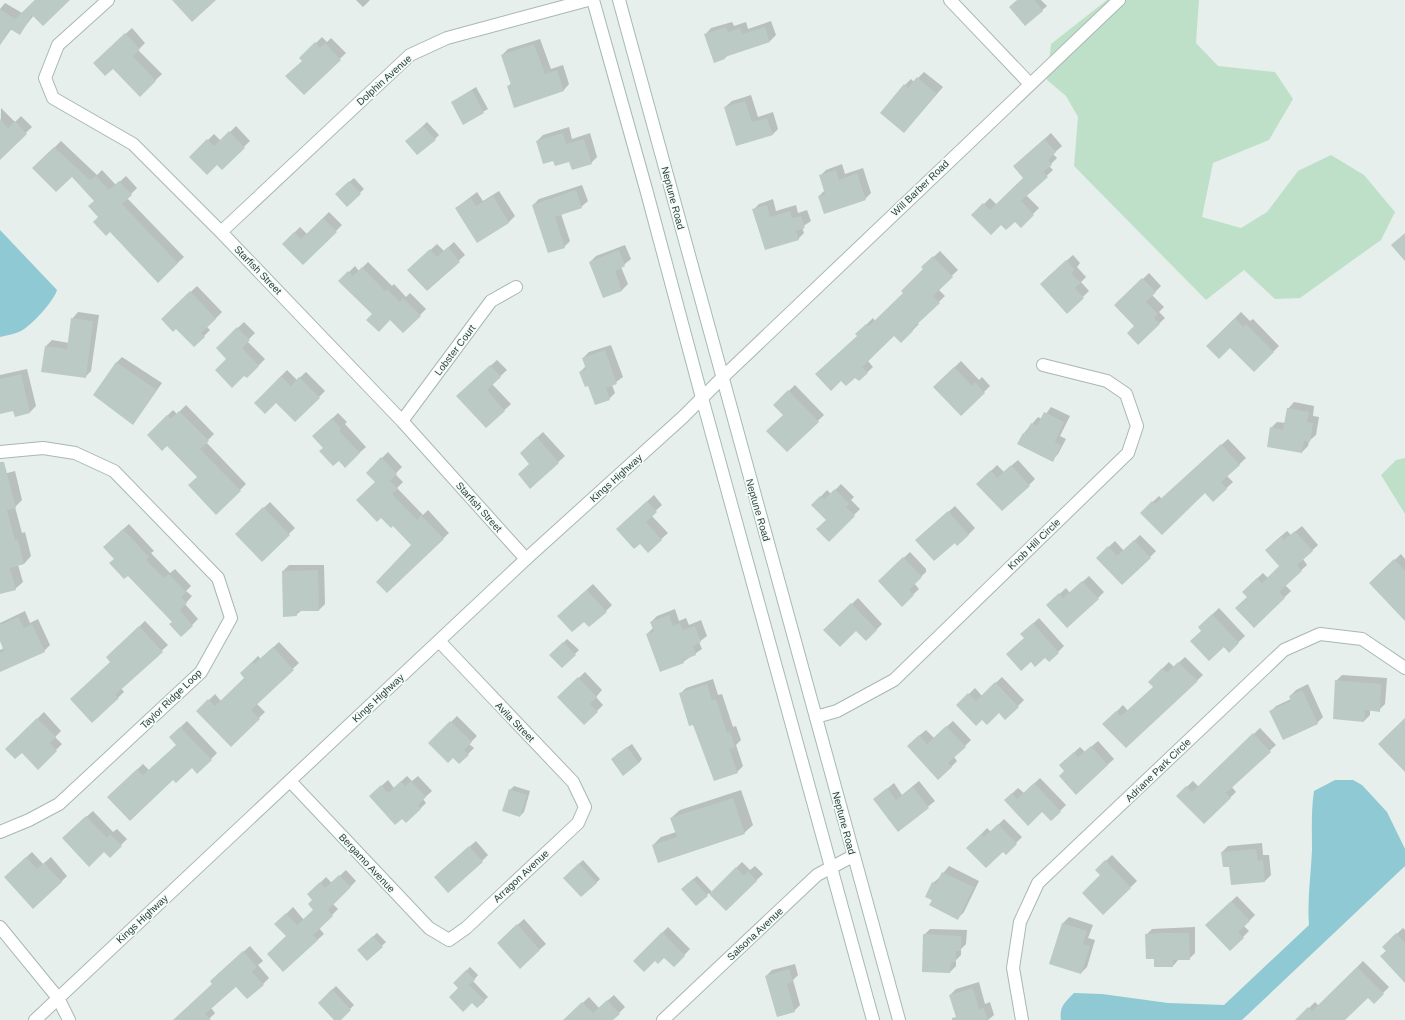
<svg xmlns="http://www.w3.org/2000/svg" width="1405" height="1020" viewBox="0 0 1405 1020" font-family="Helvetica,sans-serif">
<rect width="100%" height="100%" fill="#e6efeb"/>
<path fill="#bfe0c8" d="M1107,0H1199L1196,43L1218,66L1275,72L1293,99L1269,140L1213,163L1202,217L1241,228L1267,212L1298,171L1331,155L1364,175L1395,212L1381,240L1300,298L1275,299L1244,270L1206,300L1074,166L1078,117L1066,96L1047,80L1051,44Z
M1405,458V514L1381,475L1396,460Z"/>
<path fill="#8ec9d4" d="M0,230L57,290C54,301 31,326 21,331C15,334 7,335 0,337Z
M1335,780H1353L1362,785L1387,812L1405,849V866L1242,1020H1061C1059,1007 1065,1002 1074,993L1102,994L1168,1003L1224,1005L1309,925C1307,899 1311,875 1312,850C1312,830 1311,811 1314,791Z"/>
<path fill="#0003" d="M35,0H68L34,15L20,33L12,28L0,45V9L5,3L22,13Z
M356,0H370L363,7Z
M1018,0H1041L1047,6L1025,25Z
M771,21L776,35L770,41L728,55L725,58L705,35L711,28L732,22L734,26L746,22L748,29Z
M132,28L145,43L138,50L162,74L140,95L113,67L101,57Z
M322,37L327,42L331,38L346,53L304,94L303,60L301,58Z
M540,39L551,69L563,65L569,84L563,91L508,86L512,83L502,55L508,49Z
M924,72L943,87L904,132L905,85L911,79L914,82Z
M476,87L488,109L463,123L452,102Z
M751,95L758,117L773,112L778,129L772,135L725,107L732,101Z
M1,108L15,122L21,116L32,127L0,158Z
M427,122L439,135L435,139L410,138Z
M236,126L250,141L222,168L217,163L191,157L214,134L221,141Z
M569,127L572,139L590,133L597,157L591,163L554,159L537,141L543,135Z
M1051,133L1062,146L1053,154L1057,158L1049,166L1053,170L1026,195L1039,208L1021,226L1015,220L1001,224L973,215L990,198L997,205L1025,178L1020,161Z
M61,141L97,175L102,170L116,185L126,176L137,188L127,198L184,257L158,281L100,217L95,201L72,175L34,168Z
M842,164L845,174L863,168L871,193L865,199L819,196L825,190L820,176L826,170Z
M354,178L364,189L347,205L340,190Z
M582,185L588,201L581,207L561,214L570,241L564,247L533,205L539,199Z
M499,191L515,216L509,222L477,242L456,208L477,192L483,201Z
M773,199L776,211L796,205L798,213L807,210L811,221L802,227L804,233L798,239L753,210L759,204Z
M329,212L342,225L303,264L283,244L300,227L307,234Z
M454,242L465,255L427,290L415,264L437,244L444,251Z
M625,245L631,259L621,267L628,284L622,290L604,297L590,262L596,256Z
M940,251L958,270L938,289L945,296L917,323L919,324L901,342L894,335L868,361L873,367L859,380L857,334L873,318L875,321L904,293L925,269L923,267Z
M1073,255L1080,263L1077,267L1086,277L1081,282L1089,291L1067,312L1047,278Z
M368,262L392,286L394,284L406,297L410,293L426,309L403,332L390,319L373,314L340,281L355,266L359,271Z
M1149,273L1161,286L1152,295L1164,307L1159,312L1165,318L1138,344L1136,326L1116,305Z
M197,286L222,312L207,327L210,330L194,346L176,327L162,319Z
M78,312L99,315L91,371L85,377L46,346L52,340L69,343L72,319Z
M1241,312L1250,321L1253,319L1279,346L1254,371L1230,346H1207Z
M244,322L255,333L247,341L265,359L247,377L217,348Z
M611,345L623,377L612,385L615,393L609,399L589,385L580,372L586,366L583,358L589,352Z
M122,357L162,383L133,424L116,363Z
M497,360L507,370L492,384L511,404L486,427L464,390Z
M961,361L979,380L982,377L990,386L961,415L934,387Z
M27,369L36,406L30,412L15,415L14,409L0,412V375Z
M287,370L297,380L306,372L325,391L295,421L276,402L255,403Z
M795,385L824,415L787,451L784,415L774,405Z
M1294,402L1314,406L1313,416L1319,417L1316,435L1309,441L1308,446L1302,452L1271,428L1277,422L1286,423L1288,409Z
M186,405L214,434L206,442L246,484L216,514L198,477L167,445L148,435L173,410L177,414Z
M1051,407L1070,416L1060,436L1066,439L1058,454L1052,460L1024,433L1038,417L1042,419Z
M338,413L347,422L345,424L366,447L345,466L324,448L320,430Z
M543,432L565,456L531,487V464L527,447Z
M1228,439L1246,458L1227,476L1233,482L1213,501L1205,491L1141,513L1159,496L1162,499Z
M388,452L402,467L395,474L403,482L397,488L423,515L428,510L449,533L387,591L412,545L376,482L367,473Z
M1018,460L1035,479L1029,485L984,478L997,465L1004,472Z
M15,471L22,500L15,507L22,533L25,532L31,556L24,564L18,565L23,582L15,589L0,593V475Z
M841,484L854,497L851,500L860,509L829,540L827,520L813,505L827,490L831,494Z
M654,495L662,505L651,515L668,533L648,551L623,523Z
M270,502L295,528L262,560L236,534Z
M955,506L975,528L969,534L957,544L955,541L923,534Z
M129,524L154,551L151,553L170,573L175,569L191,586L186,591L192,596L185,604L198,619L181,636L173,621L115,559L110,541Z
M1302,526L1318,545L1303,559L1307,565L1285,585L1291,591L1254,627L1248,597L1249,586L1263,573L1268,578L1281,566L1272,544L1287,531L1291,535Z
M1140,535L1156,551L1150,557L1097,558L1115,541L1124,551Z
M910,552L926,569V572L914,583L919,589L902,605L879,581Z
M1401,554L1405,559V619L1370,583Z
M289,565H324L325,604L319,610H302L296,615L283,571Z
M1089,576L1104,592L1098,598L1054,599L1066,588L1070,593Z
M593,584L612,605L606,611L564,610Z
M858,598L882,624L866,640L856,630H825Z
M1219,608L1245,636L1229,651L1199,627Z
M675,609L679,621L686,618L689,625L701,620L707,636L699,642L702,649L683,662L647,634L653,628L651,622L657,616Z
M25,611L30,623L38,619L50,645L44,651L0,671V650L4,648L0,639V623Z
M1039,618L1064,646L1049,661L1025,638L1028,628Z
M145,621L168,645L121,688L124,692L92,722L112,662L107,657Z
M567,639L579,650L562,667L551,655Z
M279,642L299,663L256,703L265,712L231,745L198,711L215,694L221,701L246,678L247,667L258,656L261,659Z
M1185,657L1203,675L1126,747L1104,724L1123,705L1128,711L1154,687L1149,682L1169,662L1174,667Z
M585,672L602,690L596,697L603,705L584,724L559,697Z
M1342,675L1387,678L1385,704L1379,710H1370V715L1364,721L1336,681Z
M1002,677L1024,700L1005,719L999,712L982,719L958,705L975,688L982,696Z
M713,679L718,695L722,694L733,727L736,726L741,740L736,745L743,766L737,772L694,723L680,694L686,688Z
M1308,684L1323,717L1317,723L1270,712L1276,706L1291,699L1290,696L1296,690Z
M44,712L61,731L55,737L62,744L38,768L22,752L7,749Z
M457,716L477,736L469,744L474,748L459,763L453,757L430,743Z
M187,721L217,753L211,759L192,767L173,778L108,797L143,764L149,770L177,745L170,737Z
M953,721L971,740L954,757L957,761L951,767L914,740L926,730L934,738Z
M1260,728L1276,745L1231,786L1236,792L1204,823L1177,796L1193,781L1199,787Z
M1098,741L1114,759L1076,793L1065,770L1067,759L1080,747L1085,752Z
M632,744L642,759L639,763L616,755Z
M407,776L412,781L418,776L432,791L423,799L426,803L420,809L402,818L377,790L388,780L394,788Z
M1040,778L1066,805L1051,820L1042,811L1005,800L1018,788L1024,793Z
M919,781L935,801L899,830L875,799L894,783L902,795Z
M514,786L530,791L524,812L520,816L510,790Z
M741,790L753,825L744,833L653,845L661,837L676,832L671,818L680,810Z
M93,811L113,832L117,829L127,839L110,856L104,851L69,832Z
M1004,819L1022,837L1006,853L1003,850L968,848L987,828L991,832Z
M476,841L488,855L482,861L441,871Z
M1262,843L1263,855H1269L1271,875L1265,881L1232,884L1230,866L1222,852L1228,846Z
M32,852L43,864L51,857L67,876L61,882L11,871Z
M1112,855L1137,881L1103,914L1101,875L1096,870Z
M583,860L600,879L596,883L568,874Z
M742,862L750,870L755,866L763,874L726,910L709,893L696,905L686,885L697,876L712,892Z
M949,866L979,881L964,912L958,918L926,896L933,883L940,877Z
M346,870L356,881L333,904L338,909L319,928L324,934L283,971L287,936L282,918L293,907L304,920L314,910V900L309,894L326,877L332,883Z
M1237,896L1255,915L1244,926L1249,931L1230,950L1207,925Z
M1069,917L1093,925L1088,938L1095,940L1087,967L1081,973L1051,963L1063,923Z
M524,919L546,944L520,967L504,937Z
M668,927L690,949L674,966L665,957L634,961Z
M1195,927V953L1189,959H1179L1173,966L1155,958L1146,935L1152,929Z
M1403,928L1405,930V972L1383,947Z
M930,929L967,930L966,944L961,949V955L956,960V966L950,972L924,935Z
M377,933L386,942L367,960L362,946Z
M250,946L263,961L258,965L269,978L263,984L247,998L236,985L211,1008L215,1013L208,1020H174L213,984L217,975Z
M1363,961L1389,987L1374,1002L1368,996L1344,1020H1302L1300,1017L1315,1002L1319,1006Z
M795,964L798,975L793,980L800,1005L794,1011L766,976L772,970Z
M470,967L478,975L473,981L488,997L477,1007L454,983Z
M979,982L985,1004L990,1002L994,1015L988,1020H958L950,995L956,989Z
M336,986L354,1005L339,1020H336L319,1003Z
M614,995L625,1007L612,1020H574L570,1015L589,997L599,1008Z"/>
<path fill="#bbcac4" d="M35,0H70L43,26L32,15L20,35L10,29L0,45V9L15,19Z
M172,0H216L192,22Z
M1017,0H1035L1043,11L1025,26L1009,7Z
M726,27L728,32L740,28L742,34L765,27L770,42L725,57V59L714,63L704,34Z
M125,33L140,49L133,56L156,81L140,97L113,69L105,76L93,63Z
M315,42L320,48L325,43L341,60L304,95L285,76L302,61L299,58Z
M534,44L545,74L557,70L564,91L514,108L507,86L511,85L501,55Z
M917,77L937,94L904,133L880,113L904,84L908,88Z
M472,90L484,113L463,125L451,102Z
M745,101L752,122L767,118L773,135L736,146L724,107Z
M0,119L8,128L15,121L27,134L0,160Z
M423,126L436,140L417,155L405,141Z
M229,131L245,148L222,170L217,165L207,175L189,157L207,139L214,146Z
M563,133L566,144L584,139L592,164L572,170L569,162L555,166L553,161L543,164L536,141Z
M1044,139L1056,152L1048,160L1052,165L1043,172L1048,177L1021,201L1034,215L1021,228L1015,222L1006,230L1001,225L991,235L971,215L983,203L990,210L1023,178L1013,166Z
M54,147L90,180L96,176L109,190L119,181L132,195L122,204L178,263L158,283L110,232L106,236L93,222L98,217L88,206L94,201L72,177L56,192L32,168Z
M836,170L839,180L857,173L866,200L824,214L818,196L825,194L819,175Z
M349,181L361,194L347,207L335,194Z
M576,190L582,208L555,217L565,248L548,253L532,205Z
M493,196L509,223L477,243L455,208L471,198L476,206Z
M767,205L770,217L790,211L792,218L801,216L805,228L796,231L799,240L765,250L752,209Z
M323,218L337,232L303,265L282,244L294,232L301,239Z
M1405,233V261L1391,245Z
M448,247L460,262L427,291L407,270L430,249L437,257Z
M619,250L625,266L615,271L622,291L603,298L589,262Z
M933,256L953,277L933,296L940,303L912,329L913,331L901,343L894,336L862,367L868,373L859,381L855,378L846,386L841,381L831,391L815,374L857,336L855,334L866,324L869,326L903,293L901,291L923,269L921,267Z
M1066,260L1075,270L1071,273L1081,283L1075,288L1084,298L1067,314L1040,284Z
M362,267L385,291L387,289L400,302L403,298L421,316L403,333L390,320L379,332L366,320L372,314L338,281L348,271L353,276Z
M1142,278L1156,292L1146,302L1158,314L1154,318L1160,324L1138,345L1127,333L1134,326L1114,305Z
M190,291L216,319L201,333L205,337L194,347L176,329L173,332L161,319Z
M71,318L93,321L86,378L41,372L45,346L67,349Z
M1235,318L1243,327L1246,324L1274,352L1254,372L1230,348L1219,359L1206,346Z
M237,327L250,340L242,348L259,366L247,378L244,376L232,388L215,370L226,359L216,348Z
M605,350L617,384L606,388L610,400L595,405L588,386L585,387L579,372L586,369L582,358Z
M116,362L157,390L133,425L93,395Z
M490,365L501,377L487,390L505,411L486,428L456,396Z
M954,367L972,386L975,382L985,393L961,416L933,387Z
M21,374L30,413L15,417L13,411L0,414V379Z
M281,376L291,386L299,377L320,398L295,422L276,403L265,414L254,403Z
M788,390L819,422L787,452L766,431L783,415L773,405Z
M1287,408L1309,412L1307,422L1313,423L1310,442L1304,441L1302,453L1267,447L1270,427L1283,430Z
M179,411L209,441L200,449L241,491L216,515L188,485L197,477L167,446L162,451L147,435L167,415L171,419Z
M1044,412L1064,422L1055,442L1061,445L1053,462L1017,444L1023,433L1025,434L1031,423L1037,426Z
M332,418L341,429L339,431L360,453L345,468L339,461L333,466L319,451L323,448L312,436Z
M537,437L559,463L530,489L518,474L529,464L520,453Z
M1221,444L1240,465L1221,482L1227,489L1213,502L1205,493L1162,535L1140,513L1152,501L1155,504Z
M381,457L397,474L390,481L398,489L392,494L417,520L421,515L444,539L387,593L376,582L411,545L393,526L391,528L381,518L377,522L356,500L375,482L366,473Z
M0,462H4L16,508L7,510L15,540L18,539L24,564L10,568L16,590L0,594Z
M1011,465L1030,486L1002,511L976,484L991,470L997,478Z
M835,489L849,504L846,507L855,516L829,542L816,529L826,520L811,505L820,496L824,499Z
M647,501L657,512L646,522L662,540L648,553L640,544L634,549L616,529Z
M263,507L290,535L262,562L235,534Z
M948,511L969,535L957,546L955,543L934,561L915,540Z
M123,529L149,557L146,560L164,578L169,574L186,592L181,597L187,603L180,610L193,626L181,637L169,624L172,622L128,576L124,579L109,563L114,559L103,547Z
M1295,531L1313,551L1297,565L1302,571L1279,592L1285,598L1254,628L1235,608L1247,597L1242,592L1257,578L1262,583L1279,566L1265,550L1281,536L1284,540Z
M1134,540L1151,558L1122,585L1096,558L1108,546L1117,556Z
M903,557L922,577L909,590L914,595L902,607L878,581Z
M1394,559L1405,571V621L1369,583Z
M318,570L319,611H297V616L283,617L282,571Z
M1082,581L1099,599L1067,628L1046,605L1059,593L1063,598Z
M587,590L607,612L589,627L584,622L572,632L557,616Z
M851,603L877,630L866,641L856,631L840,647L823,630Z
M1212,614L1239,643L1229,653L1224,647L1209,661L1190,641L1201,631L1198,627Z
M669,615L673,626L680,623L683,630L695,626L701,642L693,646L696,655L683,660L684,663L660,672L646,634L654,631L650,622Z
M18,617L24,628L32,624L45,652L0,672V653L4,651L0,641V625Z
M1033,623L1059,653L1049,662L1045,658L1035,667L1031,662L1021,671L1006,654L1024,638L1020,634Z
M139,626L163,652L115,695L119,698L92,723L70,699L110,662L106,657Z
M563,642L576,655L562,668L549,655Z
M273,647L294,670L251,710L260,719L231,747L196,711L208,699L215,706L244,678L240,673L252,662L254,664Z
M1178,662L1198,681L1126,748L1102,724L1116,711L1121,716L1153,687L1148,682L1162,668L1167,673Z
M578,677L597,697L590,704L598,712L584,725L557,697Z
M1335,680L1381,684L1380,712L1365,710L1364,722L1333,719Z
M995,682L1019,707L1005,720L999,713L987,725L982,720L976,726L956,705L968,693L976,701Z
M707,684L712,700L716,699L727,733L730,731L735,747L729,749L738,773L714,781L693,725L689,726L679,693Z
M1302,690L1318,724L1283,740L1269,711L1291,701L1289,696Z
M37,718L56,737L50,743L57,751L38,770L22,753L15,759L5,749Z
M1405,718V772L1378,744Z
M450,721L472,742L464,750L469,755L459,764L453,758L448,763L428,743Z
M946,726L966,747L948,763L952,767L938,780L907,746L919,735L927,744Z
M180,727L212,760L197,774L192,768L176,783L173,780L130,821L107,797L137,769L143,775L176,745L169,737Z
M1253,733L1271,752L1226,793L1231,798L1204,824L1176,796L1186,786L1192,792Z
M1091,746L1108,765L1076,795L1059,776L1064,771L1059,765L1074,752L1078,757Z
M627,747L639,763L623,776L611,759Z
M401,781L405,786L411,781L426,797L418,805L421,809L406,823L402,819L395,825L369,796L381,785L388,793Z
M1034,783L1061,812L1051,821L1042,812L1028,826L1004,800L1012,793L1017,799Z
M913,787L929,808L898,832L873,799L887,788L896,800Z
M509,789L527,795L520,817L502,811Z
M733,798L745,834L658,863L652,845L677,837L670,818Z
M86,816L107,838L110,834L122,846L110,858L104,852L89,867L62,838Z
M998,824L1017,844L1006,855L1003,852L986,868L966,848L981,834L984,837Z
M469,846L483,862L448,893L434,877Z
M1256,849L1258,861L1263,860L1265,882L1231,885L1229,867H1223L1221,852Z
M26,857L37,869L44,863L62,882L33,909L4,877Z
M1105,860L1131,888L1103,915L1082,893L1100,875L1095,870Z
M579,863L597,883L581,897L563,878Z
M736,867L744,876L748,871L757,881L726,911L709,894Z
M942,872L974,887L958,920L929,905L932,900L925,897L932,882L936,884Z
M339,875L351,887L328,910L333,916L313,935L318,940L283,972L267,954L286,936L274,924L286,913L297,925L313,910L308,904L312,900L307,894L320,882L325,888Z
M693,879L708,896L696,906L681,889Z
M1231,901L1250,921L1238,932L1244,938L1230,951L1205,925Z
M1062,923L1087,931L1083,944L1090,946L1081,974L1049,964Z
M517,924L540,950L520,969L497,943Z
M662,932L685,956L674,967L664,958L658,964L655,961L644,972L633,961Z
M1160,933H1189L1190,960H1173V967H1154V959H1146L1145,934Z
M1396,933L1405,943V983L1380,956L1386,951L1382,947Z
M923,934L961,936V951H956V962H951L950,973L922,972Z
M373,936L383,947L367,961L357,950Z
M243,951L257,967L252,972L264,985L247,999L236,987L205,1014L211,1020H173L212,984L210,981Z
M1357,967L1384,994L1374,1004L1368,998L1345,1020H1295L1308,1007L1312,1011Z
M789,969L793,982L787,984L795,1012L777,1017L765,976Z
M466,970L475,980L469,985L485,1001L477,1008L472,1003L463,1012L449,997L458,988L453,983Z
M973,988L979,1009L984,1008L988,1020H952V1018L956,1017L949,995Z
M332,989L351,1010L341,1020H334L318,1003Z
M607,1000L620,1014L613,1020H563L582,1002L593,1013Z"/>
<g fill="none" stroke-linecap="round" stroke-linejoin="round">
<g stroke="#a8b8b2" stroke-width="14">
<path id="minor" d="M108,0L58,45L45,78L53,98L133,144L221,232L402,421L526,559
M950,0L1030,84
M221,232L410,55L447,38L588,0
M723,377L1119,0
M402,421L491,301L516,287
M0,452L43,448L75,453L114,471L218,578L231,618L201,672L59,804L29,820L0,832
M816,717L837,711L894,680L1128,453L1137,426L1126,394L1107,381L1043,365
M290,781L429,928L449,940L466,928L578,823L585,807L573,782L439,641
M0,927L58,998L69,1020
M663,1020L817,875L853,856
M1022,1020L1013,968L1020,922L1038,883L1284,650L1320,634L1362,639L1405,668"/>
</g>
<g stroke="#a8b8b2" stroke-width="14">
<path id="tertiary" d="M35,1020L526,559L683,417L723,377"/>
</g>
<g stroke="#a4bbb3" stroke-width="14">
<path id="secondary" d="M593,0L646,189L702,398L873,1020
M619,0L899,1020"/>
</g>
<use href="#minor" stroke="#fff" stroke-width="12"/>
<use href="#tertiary" stroke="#fff" stroke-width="12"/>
<use href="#secondary" stroke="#fff" stroke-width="12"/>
</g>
<g text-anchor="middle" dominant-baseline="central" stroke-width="3.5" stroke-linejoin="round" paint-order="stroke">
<g font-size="10" fill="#24423a" stroke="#f7fbf9">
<text transform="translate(384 80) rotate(-42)">Dolphin Avenue</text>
<text transform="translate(920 188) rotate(-44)">Will Barber Road</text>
<text transform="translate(673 198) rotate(75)">Neptune Road</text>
<text transform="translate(258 270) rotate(46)">Starfish Street</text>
<text transform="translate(455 350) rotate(-53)">Lobster Court</text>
<text transform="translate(616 478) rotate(-42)">Kings Highway</text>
<text transform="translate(479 507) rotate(48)">Starfish Street</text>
<text transform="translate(758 510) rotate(74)">Neptune Road</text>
<text transform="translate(1034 544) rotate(-44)">Knob Hill Circle</text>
<text transform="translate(378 698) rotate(-43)">Kings Highway</text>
<text transform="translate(171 699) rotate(-44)">Taylor Ridge Loop</text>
<text transform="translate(515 722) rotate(46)">Avila Street</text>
<text transform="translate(1158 770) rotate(-44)">Adriane Park Circle</text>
<text transform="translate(844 823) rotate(75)">Neptune Road</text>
<text transform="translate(367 863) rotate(47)">Bergamo Avenue</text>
<text transform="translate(521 876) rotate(-43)">Arragon Avenue</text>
<text transform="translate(142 919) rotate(-43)">Kings Highway</text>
<text transform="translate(755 934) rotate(-43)">Salsona Avenue</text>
</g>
</g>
</svg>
